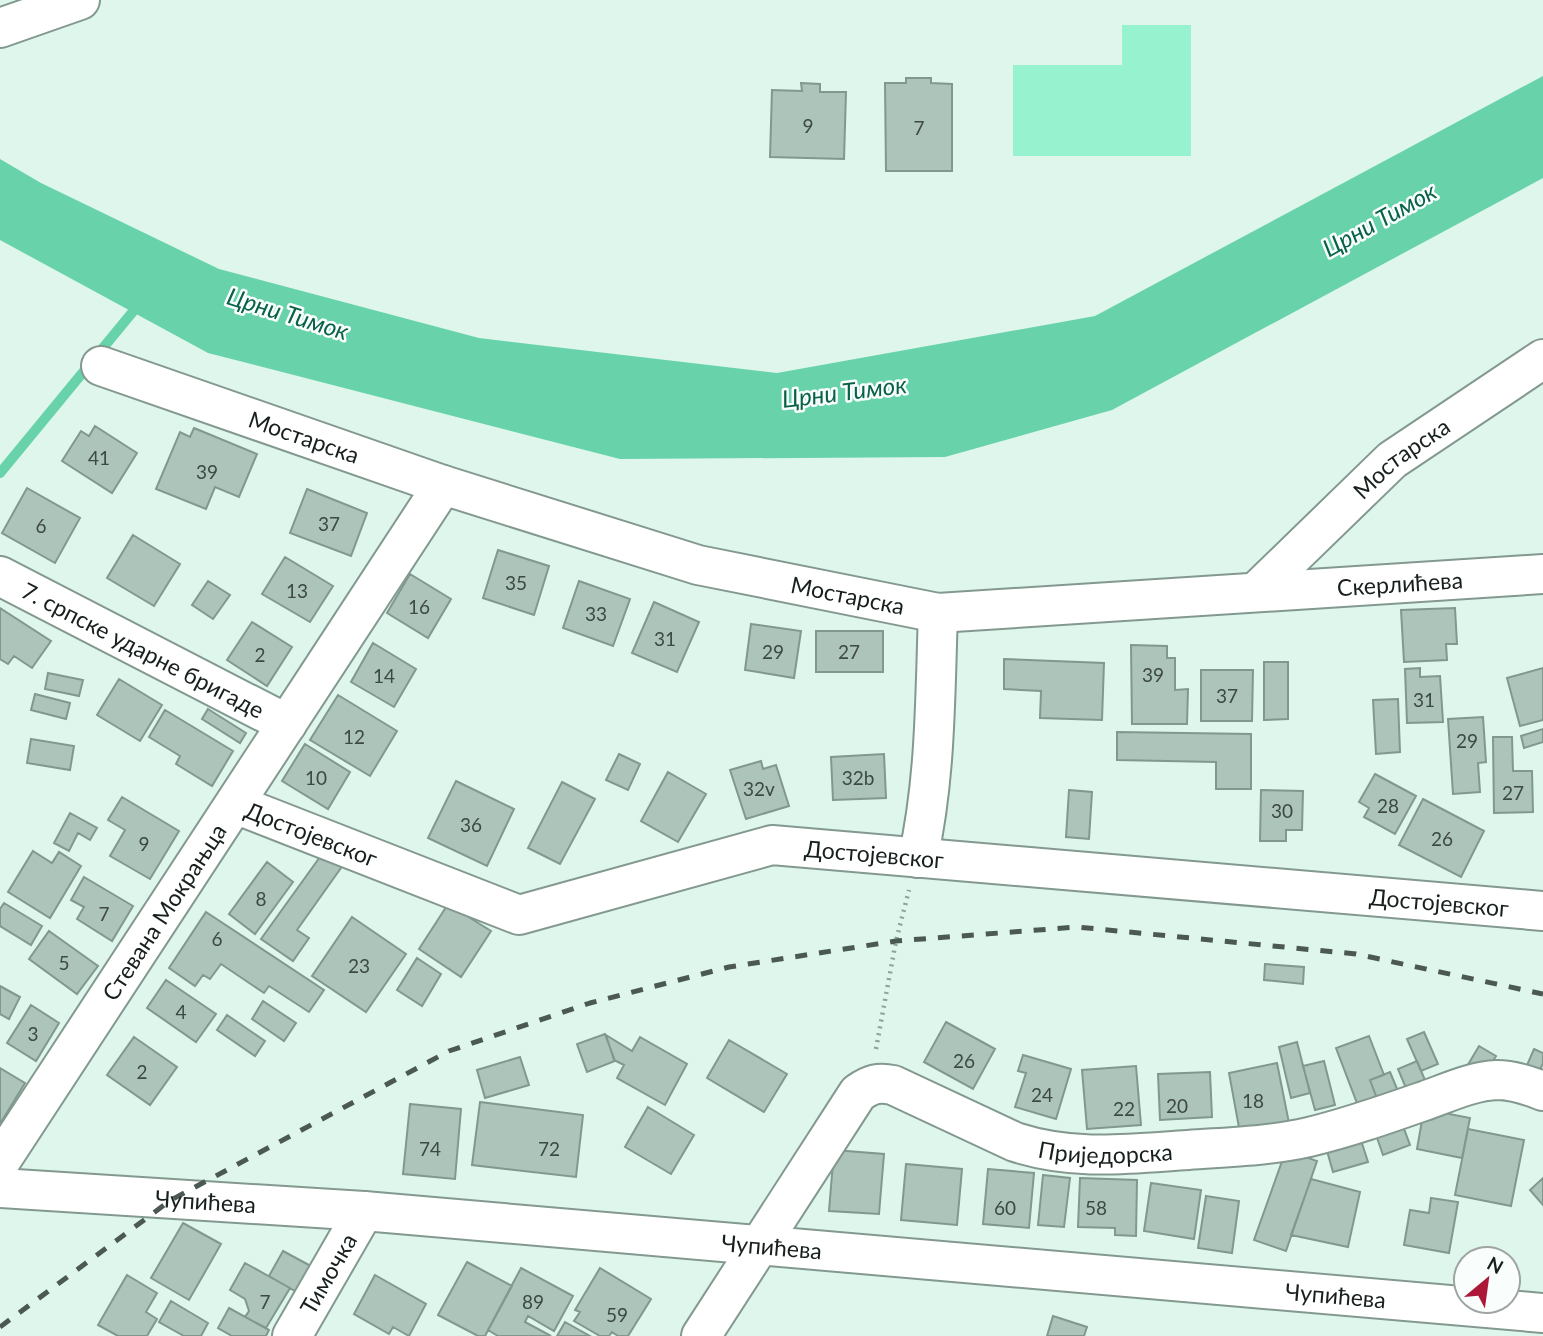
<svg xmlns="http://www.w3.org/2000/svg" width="1543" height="1336" viewBox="0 0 1543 1336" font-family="Lato,sans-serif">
<rect width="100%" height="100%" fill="#def6eb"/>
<path fill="#97f3cf" d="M1122,25H1191V156H1013V65H1122Z"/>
<path fill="#68d3ab" d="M1543,76V178L1112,410L945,457L620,459L208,353L0,240V159L41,183L219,269L479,338L777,373L1095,316Z"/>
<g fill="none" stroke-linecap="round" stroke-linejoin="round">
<path stroke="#68d3ab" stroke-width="10" d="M0,473L140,303"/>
</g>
<path fill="#adc4ba" stroke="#81988e" stroke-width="2" d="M906,78H931V83L952,84V171H886L885,83H906Z
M801,83L820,84V92H846L844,159L770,157L772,90L802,91Z
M95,426L137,453L112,493L62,461L81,431L89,436Z
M194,428L257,454L239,497L215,487L206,509L156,489L180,432L190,437Z
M27,488L80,518L55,563L2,533Z
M307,489L367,513L351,556L290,533Z
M133,535L180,564L154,606L107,578Z
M498,550L549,566L534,615L483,598Z
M285,557L333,586L310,622L262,594Z
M410,574L451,599L428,638L387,613Z
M208,581L230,595L213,619L192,605Z
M579,581L630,599L613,646L563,628Z
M654,602L699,622L677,672L632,653Z
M0,608L51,641L32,668L14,656L8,664L0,659Z
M1455,608L1457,644H1446L1447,660L1404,662L1401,610Z
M252,622L292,647L267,686L227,660Z
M751,624L801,631L794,678L745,670Z
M816,631H883V672H816Z
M373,643L416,669L394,707L351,682Z
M1131,645L1167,646V658H1175V690L1188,689L1187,724H1132Z
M1004,659L1104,663L1102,720L1040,718L1041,691L1004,689Z
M1264,662H1288V719L1264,720Z
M1420,668V677L1440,676L1443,722L1407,723L1405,669Z
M1543,668V720L1520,726L1507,678Z
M1201,670H1253L1252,721H1201Z
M48,673L83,680L79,696L45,689Z
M119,679L162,705L140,741L97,715Z
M35,694L70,703L66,719L31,710Z
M338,695L397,731L370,776L310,740Z
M1398,699L1400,752L1376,754L1373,700Z
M208,709L246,733L240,743L202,719Z
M165,710L233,751L212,786L176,764L180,756L149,737Z
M1483,717L1486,762L1478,763L1480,792L1453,794L1448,719Z
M1543,729V742L1524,748L1521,736Z
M1117,732L1251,734V789H1216V762L1117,760Z
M1493,737H1512L1513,771H1532L1533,812L1494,813Z
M31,739L74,746L70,770L27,763Z
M305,744L350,772L328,809L282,781Z
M619,754L640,764L628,790L606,780Z
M884,754L886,798L833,800L831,757Z
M761,761L763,769L776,765L789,806L746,819L730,770Z
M668,772L706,794L678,842L641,821Z
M1375,774L1416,796L1395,834L1364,817L1369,808L1359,802Z
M456,781L514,809L487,866L428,838Z
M562,782L595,799L560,864L528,848Z
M1069,790L1092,792L1089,839L1066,837Z
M1261,790L1303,791L1302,830H1286V841H1260Z
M122,797L179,831L150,879L110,856L125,830L108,820Z
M1423,799L1484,831L1461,877L1399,845Z
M70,813L97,828L90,840L78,833L69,851L54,843Z
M325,850L348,858L297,930L309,938L293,961L261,939Z
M33,851L52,863L59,852L81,866L50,918L8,892Z
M267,862L293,882L255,934L229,914Z
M84,877L133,906L112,941L77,919L84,907L71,900Z
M4,903L42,926L31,945L0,926V909Z
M448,904L491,931L461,977L419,949Z
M206,912L324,990L309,1012L269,986L264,993L221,964L210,979L203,975L195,986L169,968Z
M352,917L406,954L366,1012L312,976Z
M49,931L98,966L77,994L29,959Z
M417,958L441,974L422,1006L397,990Z
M1265,964L1304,967L1303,984L1264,980Z
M166,980L216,1014L196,1042L147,1008Z
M0,986L20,997L9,1019L0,1014Z
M263,1001L296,1023L284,1041L252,1019Z
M31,1005L59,1023L36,1061L7,1043Z
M227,1015L265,1041L255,1056L217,1030Z
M946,1022L995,1049L973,1089L924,1062Z
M1424,1032L1438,1064L1421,1071L1407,1039Z
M605,1034L615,1061L587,1072L577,1044Z
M606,1035L632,1051L640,1037L687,1064L665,1105L617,1078L624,1065L614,1060Z
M1369,1036L1384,1075L1370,1080L1379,1104L1360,1111L1336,1048Z
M134,1037L177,1067L150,1105L107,1075Z
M729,1040L787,1074L764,1112L707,1078Z
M1297,1042L1310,1093L1291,1098L1279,1047Z
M1479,1046L1496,1056L1491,1064L1466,1068Z
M1534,1049L1543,1053V1063L1537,1077L1524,1072Z
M1023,1055L1071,1069L1056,1119L1015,1107L1026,1073L1018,1071Z
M520,1057L529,1085L485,1098L477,1070Z
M1324,1061L1335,1105L1315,1110L1303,1066Z
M1417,1061L1427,1085L1408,1093L1398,1069Z
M1277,1063L1289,1123L1240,1133L1229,1073Z
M1136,1066L1141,1125L1087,1129L1082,1070Z
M0,1068L25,1083L0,1124Z
M1210,1072L1212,1117L1160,1120L1158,1074Z
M1390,1072L1400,1096L1379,1104L1370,1080Z
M480,1102L583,1115L576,1177L472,1165Z
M410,1104L461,1109L455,1179L403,1174Z
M648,1107L694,1135L671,1174L625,1147Z
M1424,1109L1470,1118L1462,1158L1417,1149Z
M1403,1126L1410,1145L1383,1155L1376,1135Z
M1468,1129L1524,1140L1511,1206L1455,1195Z
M1359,1134L1368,1162L1333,1172L1325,1144Z
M834,1150L884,1154L879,1214L829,1211Z
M1286,1150L1317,1161L1286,1251L1254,1240Z
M906,1164L962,1169L957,1225L901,1220Z
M988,1169L1034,1173L1029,1228L983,1224Z
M1043,1175L1070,1178L1064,1227L1038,1225Z
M1080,1178L1137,1180L1136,1236L1115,1235V1228L1078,1227Z
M1543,1178V1205L1530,1190Z
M1311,1179L1360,1192L1348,1247L1291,1235Z
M1151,1183L1201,1190L1194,1239L1144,1231Z
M1206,1196L1239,1201L1232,1253L1198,1248Z
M1431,1198L1458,1202L1449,1253L1404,1245L1410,1210L1429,1213Z
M183,1223L221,1244L189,1300L151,1278Z
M283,1251L320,1271L305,1297L269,1276Z
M467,1262L512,1286L485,1336H478L438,1315Z
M245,1263L290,1288L266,1328L245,1317L249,1311L245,1299L230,1290Z
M521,1268L573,1296L554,1331L528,1316L525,1322L551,1336H498L488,1330Z
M600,1268L651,1299L628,1336H618L612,1332L609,1336H600L574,1321L580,1312L575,1310Z
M127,1275L157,1293L146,1312L157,1319L147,1336H118L98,1325Z
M375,1275L426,1304L409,1336L393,1327L389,1334L354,1314Z
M171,1301L208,1323L201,1336H184L159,1322Z
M229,1308L269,1330L266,1336H232L218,1328Z
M1053,1316L1087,1327L1084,1336H1047Z
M565,1322L590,1336H557Z"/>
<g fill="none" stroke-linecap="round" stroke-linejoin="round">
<g stroke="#83998f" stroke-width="42">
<g id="minor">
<path d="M0,28L80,0"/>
<path id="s1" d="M101,366L443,485L698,565L938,613L1543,574"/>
<path id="s2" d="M0,576L287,724"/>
<path id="s3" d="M1256,592L1392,460L1543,359"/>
<path id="s4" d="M235,804L519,915L772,845L1543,911"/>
<path d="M918,858C936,777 935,695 938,613"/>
<path id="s5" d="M0,1162L443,485"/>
<path id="s6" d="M0,1188L364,1211L1543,1313"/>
<path id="s7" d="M292,1336L364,1211"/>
<path id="s8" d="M701,1336L858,1093C871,1084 878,1082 893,1085L1015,1142C1074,1161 1127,1154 1188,1150C1228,1147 1270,1146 1309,1137C1347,1128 1384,1115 1421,1102C1445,1094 1471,1081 1497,1080C1513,1080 1528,1085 1543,1091"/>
</g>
</g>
<path stroke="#8fa199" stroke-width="4.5" stroke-dasharray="2 5" stroke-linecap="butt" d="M876,1049L896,941L909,890"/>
<use href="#minor" stroke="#fff" stroke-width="38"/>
<path stroke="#4c5953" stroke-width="5" stroke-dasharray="12 12" stroke-linecap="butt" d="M0,1327L171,1200L449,1051L590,1003L729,967L896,941L1077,927L1356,954L1543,994"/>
</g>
<g text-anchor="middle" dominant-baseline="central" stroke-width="5" stroke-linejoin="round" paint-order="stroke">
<g font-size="19" fill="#3c4944">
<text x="808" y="125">9</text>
<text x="919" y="127">7</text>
<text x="99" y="457">41</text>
<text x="207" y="471">39</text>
<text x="329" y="523">37</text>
<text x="41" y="525">6</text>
<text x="516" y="582">35</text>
<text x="297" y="590">13</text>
<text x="419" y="606">16</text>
<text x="596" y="613">33</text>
<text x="665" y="638">31</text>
<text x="773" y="651">29</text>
<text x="849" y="651">27</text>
<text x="260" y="654">2</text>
<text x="1153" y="674">39</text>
<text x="384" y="675">14</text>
<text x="1227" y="695">37</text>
<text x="1424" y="699">31</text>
<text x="354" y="736">12</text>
<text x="1467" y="740">29</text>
<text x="316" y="777">10</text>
<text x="858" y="777">32b</text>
<text x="759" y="788">32v</text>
<text x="1513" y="792">27</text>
<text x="1388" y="805">28</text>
<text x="1282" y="810">30</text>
<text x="471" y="824">36</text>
<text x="1442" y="838">26</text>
<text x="144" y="843">9</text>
<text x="261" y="898">8</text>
<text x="104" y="913">7</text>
<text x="217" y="938">6</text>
<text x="64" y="962">5</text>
<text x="359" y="965">23</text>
<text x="181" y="1011">4</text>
<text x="33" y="1033">3</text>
<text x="964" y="1060">26</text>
<text x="142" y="1071">2</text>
<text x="1042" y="1094">24</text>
<text x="1253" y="1100">18</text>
<text x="1177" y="1105">20</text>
<text x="1124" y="1108">22</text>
<text x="430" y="1148">74</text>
<text x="549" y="1148">72</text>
<text x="1005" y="1207">60</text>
<text x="1096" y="1207">58</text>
<text x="265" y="1301">7</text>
<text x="533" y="1301">89</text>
<text x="617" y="1314">59</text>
</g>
<g font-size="23" fill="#17201c" stroke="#f9fefc">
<text stroke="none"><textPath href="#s1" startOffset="215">Мостарска</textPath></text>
<text stroke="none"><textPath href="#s3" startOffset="198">Мостарска</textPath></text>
<text stroke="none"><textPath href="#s1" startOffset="1337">Скерлићева</textPath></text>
<text stroke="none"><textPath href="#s1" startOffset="782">Мостарска</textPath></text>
<text stroke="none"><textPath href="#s2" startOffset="161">7. српске ударне бригаде</textPath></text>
<text stroke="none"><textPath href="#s4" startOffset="82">Достојевског</textPath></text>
<text stroke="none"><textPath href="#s4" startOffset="670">Достојевског</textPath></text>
<text stroke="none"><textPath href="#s4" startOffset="1237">Достојевског</textPath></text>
<text stroke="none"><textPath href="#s5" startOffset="299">Стевана Мокрањца</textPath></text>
<text stroke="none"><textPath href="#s8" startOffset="553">Приједорска</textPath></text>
<text stroke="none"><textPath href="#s6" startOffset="206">Чупићева</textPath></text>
<text stroke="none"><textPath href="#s6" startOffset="774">Чупићева</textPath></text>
<text stroke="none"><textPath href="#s7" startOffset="72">Тимочка</textPath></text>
<text stroke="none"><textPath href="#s6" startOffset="1340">Чупићева</textPath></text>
</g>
<g font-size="24" font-style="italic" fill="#096148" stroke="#f9fefc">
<text transform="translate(1379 219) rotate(-29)">Црни Тимок</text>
<text transform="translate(288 313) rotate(17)">Црни Тимок</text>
<text transform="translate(844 391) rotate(-7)">Црни Тимок</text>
</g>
</g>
<g transform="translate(1487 1280) rotate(29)"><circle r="33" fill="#f9fefc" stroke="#9fa5a2" stroke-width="2"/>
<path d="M0-5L12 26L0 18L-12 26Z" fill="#ad1838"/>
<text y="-10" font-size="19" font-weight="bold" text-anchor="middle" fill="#17201c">N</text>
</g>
</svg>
